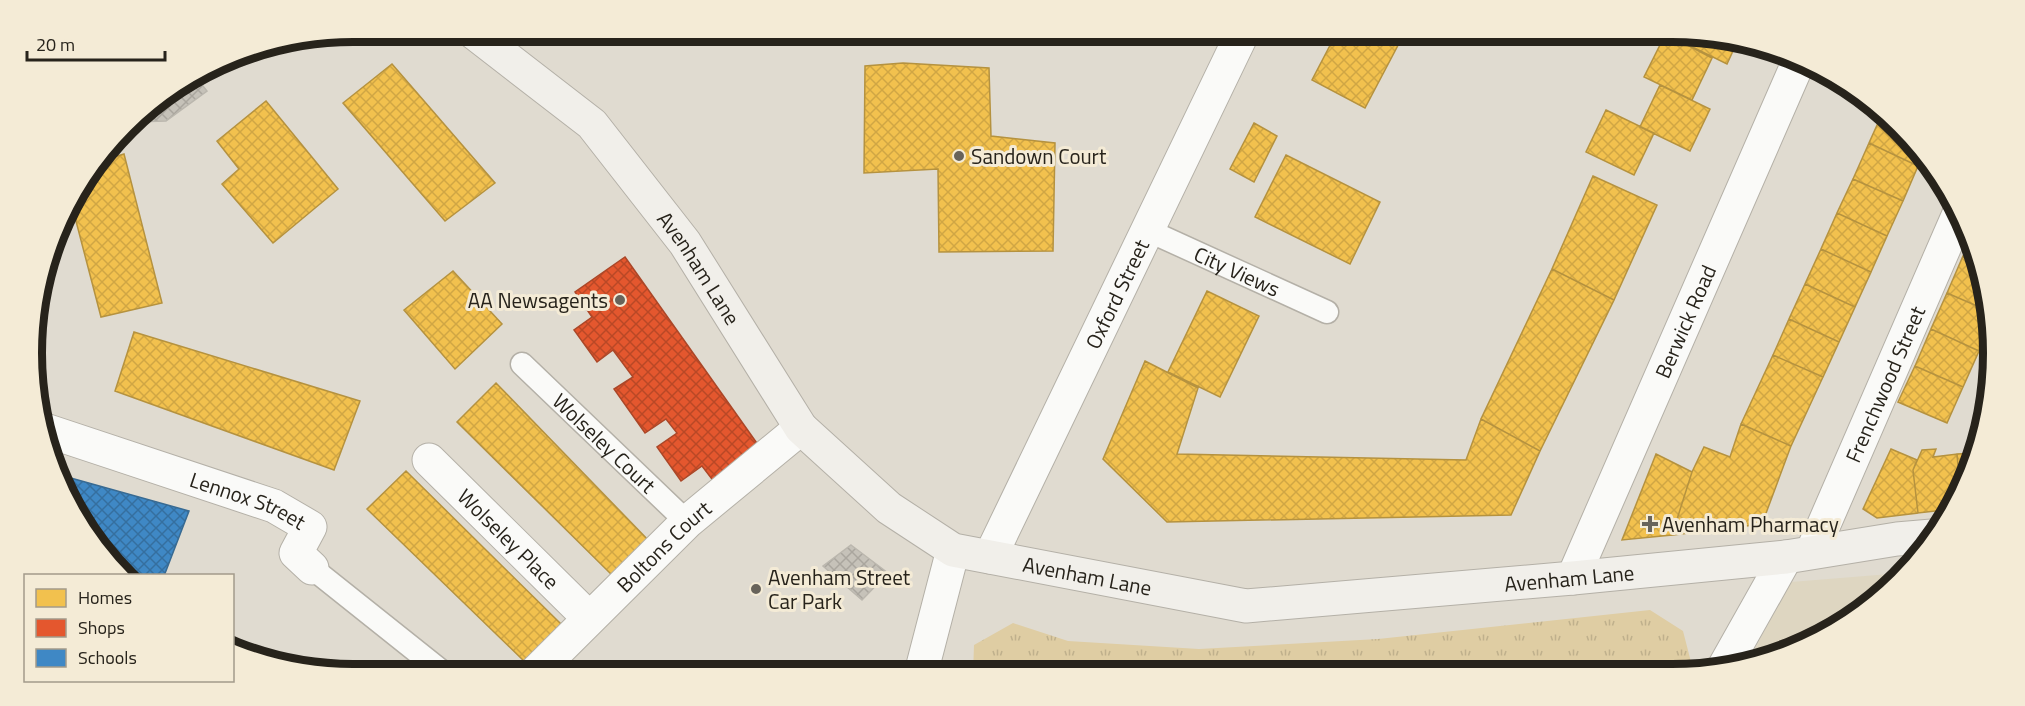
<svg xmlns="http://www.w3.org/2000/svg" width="2025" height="706" viewBox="0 0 2025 706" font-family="'Titillium Web',sans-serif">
<defs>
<pattern id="grass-tufts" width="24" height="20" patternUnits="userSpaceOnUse" patternTransform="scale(1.5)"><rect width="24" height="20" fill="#dfcda3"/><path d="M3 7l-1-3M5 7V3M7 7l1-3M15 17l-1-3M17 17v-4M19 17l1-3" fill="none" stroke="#bfb08c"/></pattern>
<pattern id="homes-cross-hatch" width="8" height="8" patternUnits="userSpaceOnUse" patternTransform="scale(1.5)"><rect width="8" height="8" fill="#f2c14e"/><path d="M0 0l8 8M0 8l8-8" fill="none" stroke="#d0a644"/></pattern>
<pattern id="shops-cross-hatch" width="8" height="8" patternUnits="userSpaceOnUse" patternTransform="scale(1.5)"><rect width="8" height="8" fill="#e4572e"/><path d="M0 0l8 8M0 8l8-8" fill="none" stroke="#b94826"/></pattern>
<pattern id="schools-cross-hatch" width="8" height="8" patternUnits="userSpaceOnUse" patternTransform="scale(1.5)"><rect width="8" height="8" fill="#3f88c5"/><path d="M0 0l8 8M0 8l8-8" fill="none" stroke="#356f9f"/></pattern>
<pattern id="building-cross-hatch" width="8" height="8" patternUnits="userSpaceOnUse" patternTransform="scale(1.5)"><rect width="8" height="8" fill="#c6c2b9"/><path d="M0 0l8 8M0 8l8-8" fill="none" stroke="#aaa69e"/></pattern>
</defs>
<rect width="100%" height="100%" fill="#e0dbd0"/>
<path fill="#ded6c1" d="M1902,573L1884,594L1814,641L1748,661L1791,582Z"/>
<path fill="url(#grass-tufts)" d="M1650,610L1683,631L1691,662L1685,672L973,673L974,645L1013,623L1068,641L1199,649L1378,639Z"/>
<path fill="url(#homes-cross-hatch)" stroke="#b5923f" stroke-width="1.5" d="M1337,32H1405L1365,108L1312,80Z
M1680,33L1738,40L1727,64L1676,39Z
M1665,35L1676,39L1712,58L1692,100L1644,77Z
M903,63L989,68L991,136L1055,143L1053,251L939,252L938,169L864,173L865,66Z
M392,64L495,183L445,221L343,103Z
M1660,85L1710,109L1690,151L1640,127Z
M266,101L338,189L273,243L222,184L239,169L217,141Z
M1606,110L1654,133L1634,175L1586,152Z
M1882,114L1922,159L1918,166L1869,143Z
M1254,123L1277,136L1254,182L1230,169Z
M1869,143L1918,166L1903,201L1853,179Z
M124,154L162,303L101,317L71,202L104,160Z
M1286,155L1380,202L1350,264L1255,217Z
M1593,176L1657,205L1614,300L1552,269Z
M1853,179L1903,201L1887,236L1837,213Z
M1837,213L1887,236L1871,272L1821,249Z
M1821,249L1871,272L1855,307L1805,284Z
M1963,256L1974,261L1991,312L1947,293Z
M1552,269L1614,300L1540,451L1481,419Z
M453,271L502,324L455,369L404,310Z
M1805,284L1855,307L1839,342L1789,319Z
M1207,291L1259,316L1220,397L1168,372Z
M1947,293L1991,312L1990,327L1979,351L1931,329Z
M1789,319L1839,342L1823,377L1773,355Z
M1931,329L1979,351L1963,387L1915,366Z
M134,332L360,401L334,470L115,391Z
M1773,355L1823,377L1791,446L1741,424Z
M1145,361L1198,388L1177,454L1466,460L1481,419L1540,451L1511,515L1167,522L1103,459Z
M1915,366L1963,387L1947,423L1898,402Z
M496,383L652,544L616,579L457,422Z
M1741,424L1791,446L1762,524L1672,535L1692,472L1704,447L1730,457Z
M1891,449L1917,460L1913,470L1918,513L1877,518L1863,509Z
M1936,449L1933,457L1957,454L1960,491L1953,509L1918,513L1913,470L1922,450Z
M1976,453L1960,491L1957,454Z
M1656,454L1692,472L1672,535L1622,540Z
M406,471L567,630L525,662L367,509Z"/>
<path fill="url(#shops-cross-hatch)" stroke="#ab4728" stroke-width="1.5" d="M625,257L761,449L718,487L702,466L681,481L657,447L677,433L666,419L645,433L614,389L633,377L613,350L597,362L574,330L592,317L575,292Z"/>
<path fill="url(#schools-cross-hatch)" stroke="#386a92" stroke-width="1.5" d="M60,475L189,511L164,576H129L86,532Z"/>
<path fill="url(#building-cross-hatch)" stroke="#bbb7ae" stroke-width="1.5" d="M196,77L207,91L166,121L133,122L141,112Z
M851,545L888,573L862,600L823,566Z"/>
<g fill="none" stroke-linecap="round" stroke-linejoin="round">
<g stroke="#b4b0a7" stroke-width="25">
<g id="lane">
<path id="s1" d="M1147,230L1327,312"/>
<path id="s2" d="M522,364L687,522"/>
<path d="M312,568L445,674"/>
</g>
</g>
<g stroke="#b4b0a7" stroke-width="35">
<g id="street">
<path id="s3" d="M42,429L274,506L310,527L296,553L312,568"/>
<path id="s4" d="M429,460L589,618"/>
<path id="s5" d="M1812,552L1958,216"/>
<path id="s6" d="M990,557L1243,32"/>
<path id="s7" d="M1573,578L1798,63"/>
<path d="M1723,669L1786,557"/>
<path d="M921,673L953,550"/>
<path id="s8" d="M534,674L687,522L801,428"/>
</g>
</g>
<g stroke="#b4b0a7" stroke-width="35">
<g id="secondary">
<path id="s9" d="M473,32L592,124L685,243L801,428L889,508L953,550L1246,606L1573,578L1786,557L1897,539L1932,536"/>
</g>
</g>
<use href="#lane" stroke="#fafaf8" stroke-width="22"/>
<use href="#street" stroke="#fafaf8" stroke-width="33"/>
<use href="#secondary" stroke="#f1efea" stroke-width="33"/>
</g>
<g fill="#68635a" stroke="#f4ebd6" stroke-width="2">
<circle cx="959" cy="156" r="6"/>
<circle cx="620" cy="300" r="6"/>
<path d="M1647 515h6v6h6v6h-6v6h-6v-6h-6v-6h6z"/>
<circle cx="756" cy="589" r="6"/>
</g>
<g text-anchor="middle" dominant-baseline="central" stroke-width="6" stroke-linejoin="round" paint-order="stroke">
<g font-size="21" fill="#27231b" stroke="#f4ebd6" text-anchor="start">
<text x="971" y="156">Sandown Court</text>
<text x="608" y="300" text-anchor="end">AA Newsagents</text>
<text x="1662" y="524">Avenham Pharmacy</text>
<text x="768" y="577">Avenham Street<tspan x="768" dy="24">Car Park</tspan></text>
</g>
<g font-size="21" fill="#27231b" stroke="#f4ebd6">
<text stroke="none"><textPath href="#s9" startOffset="330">Avenham Lane</textPath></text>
<text stroke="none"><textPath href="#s1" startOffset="99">City Views</textPath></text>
<text stroke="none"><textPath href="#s6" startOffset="292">Oxford Street</textPath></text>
<text stroke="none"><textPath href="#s7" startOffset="280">Berwick Road</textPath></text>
<text stroke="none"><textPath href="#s5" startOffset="183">Frenchwood Street</textPath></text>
<text stroke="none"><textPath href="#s2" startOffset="114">Wolseley Court</textPath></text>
<text stroke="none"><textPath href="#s3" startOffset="218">Lennox Street</textPath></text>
<text stroke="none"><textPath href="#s4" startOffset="112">Wolseley Place</textPath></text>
<text stroke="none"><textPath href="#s8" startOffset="182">Boltons Court</textPath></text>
<text stroke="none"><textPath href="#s9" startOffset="852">Avenham Lane</textPath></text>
<text stroke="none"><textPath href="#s9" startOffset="1338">Avenham Lane</textPath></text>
</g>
</g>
<path d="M0 0H2025V706H0ZM353 42H1672A311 311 0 0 1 1983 353V353A311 311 0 0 1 1672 664H353A311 311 0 0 1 42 353V353A311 311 0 0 1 353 42Z" fill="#f4ebd6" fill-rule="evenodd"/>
<path fill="none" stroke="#27231b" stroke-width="8" d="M353 42H1672A311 311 0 0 1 1983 353V353A311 311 0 0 1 1672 664H353A311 311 0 0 1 42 353V353A311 311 0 0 1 353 42Z"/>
<rect x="24" y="574" width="210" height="108" fill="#f4ebd6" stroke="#a29b8b" stroke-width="1.5"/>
<rect x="36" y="589" width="30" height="18" fill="#f2c14e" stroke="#a29b8b" stroke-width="1.5"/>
<text x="78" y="604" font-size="18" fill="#27231b">Homes</text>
<rect x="36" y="619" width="30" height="18" fill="#e4572e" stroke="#a29b8b" stroke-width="1.5"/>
<text x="78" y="634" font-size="18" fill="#27231b">Shops</text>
<rect x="36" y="649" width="30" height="18" fill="#3f88c5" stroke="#a29b8b" stroke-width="1.5"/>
<text x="78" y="664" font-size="18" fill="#27231b">Schools</text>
<path d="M27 51v9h138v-9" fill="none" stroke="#27231b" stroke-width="3"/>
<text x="36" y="51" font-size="18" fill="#27231b" stroke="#f4ebd6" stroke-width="4.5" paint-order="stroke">20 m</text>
</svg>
